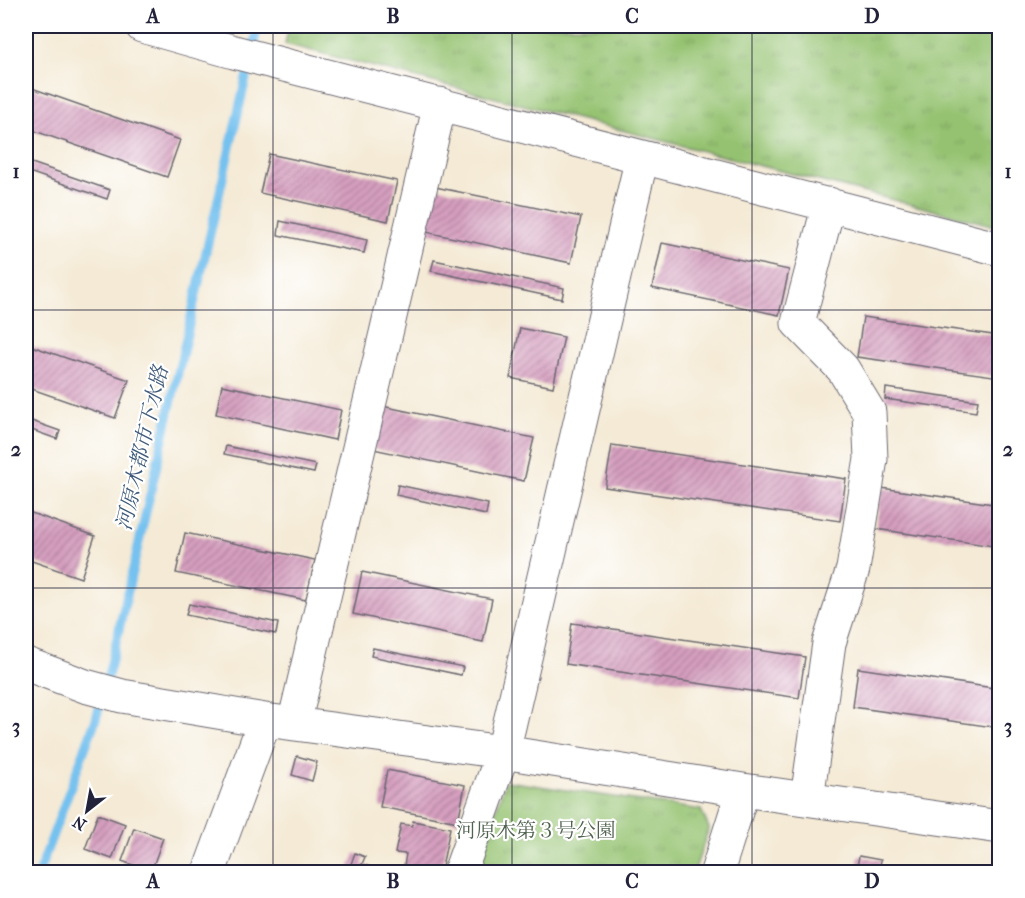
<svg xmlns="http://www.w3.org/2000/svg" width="1025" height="898" viewBox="0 0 1025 898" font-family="'IM FELL French Canon','Noto Serif JP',serif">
<defs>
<pattern id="park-tufts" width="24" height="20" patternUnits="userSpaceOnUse" patternTransform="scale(1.5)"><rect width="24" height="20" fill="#94c270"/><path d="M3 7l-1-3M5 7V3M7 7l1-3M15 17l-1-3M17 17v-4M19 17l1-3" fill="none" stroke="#7fa662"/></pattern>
<pattern id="building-hatch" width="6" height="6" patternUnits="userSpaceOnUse" patternTransform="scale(1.5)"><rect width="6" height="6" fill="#d69fbf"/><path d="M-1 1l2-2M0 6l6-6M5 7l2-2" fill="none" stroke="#ad819c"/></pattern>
</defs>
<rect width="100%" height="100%" fill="#fff"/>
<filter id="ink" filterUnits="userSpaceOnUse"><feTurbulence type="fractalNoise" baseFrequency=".0167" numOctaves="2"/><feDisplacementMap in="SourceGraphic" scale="12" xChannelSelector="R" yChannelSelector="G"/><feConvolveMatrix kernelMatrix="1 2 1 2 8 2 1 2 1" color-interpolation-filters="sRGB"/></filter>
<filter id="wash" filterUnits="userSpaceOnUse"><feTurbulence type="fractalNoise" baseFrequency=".008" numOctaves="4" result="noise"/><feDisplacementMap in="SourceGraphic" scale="24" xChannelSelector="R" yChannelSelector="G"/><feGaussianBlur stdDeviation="1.35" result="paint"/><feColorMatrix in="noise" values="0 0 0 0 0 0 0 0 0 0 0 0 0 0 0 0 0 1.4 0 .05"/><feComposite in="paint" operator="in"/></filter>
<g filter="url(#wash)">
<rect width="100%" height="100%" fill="#f4ead5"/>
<path fill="url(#park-tufts)" stroke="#5b7256" stroke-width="1.5" d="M289,26H999V227C761,168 524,103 285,44Z
M506,781L701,810L709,828L694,872H474Z"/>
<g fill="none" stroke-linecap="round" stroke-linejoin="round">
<path stroke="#75c1ef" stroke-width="9" d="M39,872L96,719L111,664L258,26"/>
</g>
<g id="blocks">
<path fill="url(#building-hatch)" d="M26,86L180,140L167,177L26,128Z
M269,154L397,181L388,221L260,193Z
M26,161L110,190L107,199L26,171Z
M435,187L581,217L571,263L426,232Z
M280,221L367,240L364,253L278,235Z
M662,243L789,270L779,315L652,288Z
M434,260L564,288L562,299L431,271Z
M863,317L1000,336V377L857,357Z
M520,328L564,337L553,387L510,378Z
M26,344L129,380L115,418L26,387Z
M222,385L341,410L335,440L216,414Z
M886,388L978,401L976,412L885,399Z
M382,406L534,438L524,481L373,449Z
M26,419L60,431L57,439L26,428Z
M612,445L846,479L840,521L605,487Z
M226,446L316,465L314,473L224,454Z
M398,485L488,504L486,515L396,495Z
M881,488L1000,505V547L876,529Z
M26,511L95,536L81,578L26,559Z
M185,533L315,560L306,600L176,573Z
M362,572L492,599L483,642L353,614Z
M189,604L278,623L276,634L186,615Z
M572,623L805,657L799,698L566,664Z
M373,648L463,667L461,675L371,656Z
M858,668L1000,689V728L853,707Z
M297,756L317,762L312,781L292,775Z
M387,770L465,785L458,822L380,807Z
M98,814L125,824L112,859L85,849Z
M413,821L450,828L441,872H403L406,854L395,853L401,824L412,826Z
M134,828L163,838L151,872L122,861Z
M355,853L365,857L362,864L378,870L377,872H348Z
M859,856L881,860L879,872H846L847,866L857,867Z"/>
</g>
</g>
<g filter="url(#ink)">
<use href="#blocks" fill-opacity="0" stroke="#6c6871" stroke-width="1.5"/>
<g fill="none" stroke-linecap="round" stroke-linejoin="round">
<g stroke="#6c6871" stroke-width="35">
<path id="minor" d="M142,26L234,52L1000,249
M26,664L85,686L122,696L265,720L503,752L743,790L1000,827
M294,724L440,104
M807,799L829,643L853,569L871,459L869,412L843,369L798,323L829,204
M209,872L265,720
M460,872L503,752L642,157
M717,872L743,790"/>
</g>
<use href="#minor" stroke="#fff" stroke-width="33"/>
</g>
</g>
<path fill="none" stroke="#22223b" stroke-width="1.5" stroke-opacity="0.55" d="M273,26V872M512,26V872M752,26V872M26,310H1000M26,588H1000"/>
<g text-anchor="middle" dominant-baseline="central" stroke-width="4.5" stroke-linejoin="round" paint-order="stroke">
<g font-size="20" fill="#506250" stroke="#fff">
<text x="536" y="830">河原木第３号公園</text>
</g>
<g font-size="21" font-style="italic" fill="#3f5a7a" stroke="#fff">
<text transform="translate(142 448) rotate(-77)">河原木都市下水路</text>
</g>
</g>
<rect width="1025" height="898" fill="none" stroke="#fff" stroke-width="66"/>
<g transform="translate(87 811) rotate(211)" stroke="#ffffff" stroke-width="4.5" paint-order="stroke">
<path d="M0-4.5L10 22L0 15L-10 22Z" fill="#22223b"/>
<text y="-9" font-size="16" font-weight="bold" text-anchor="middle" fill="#22223b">N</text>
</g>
<rect x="33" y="33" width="959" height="832" fill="none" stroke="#22223b" stroke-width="2"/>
<g font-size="20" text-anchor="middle" font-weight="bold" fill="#22223b">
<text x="153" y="23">A</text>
<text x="393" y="23">B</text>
<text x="632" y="23">C</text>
<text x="872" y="23">D</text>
<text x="16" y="178">1</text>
<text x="1008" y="178">1</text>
<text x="16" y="456">2</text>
<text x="1008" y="456">2</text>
<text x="16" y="733">3</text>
<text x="1008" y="733">3</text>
<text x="153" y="888">A</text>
<text x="393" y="888">B</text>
<text x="632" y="888">C</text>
<text x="872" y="888">D</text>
</g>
</svg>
